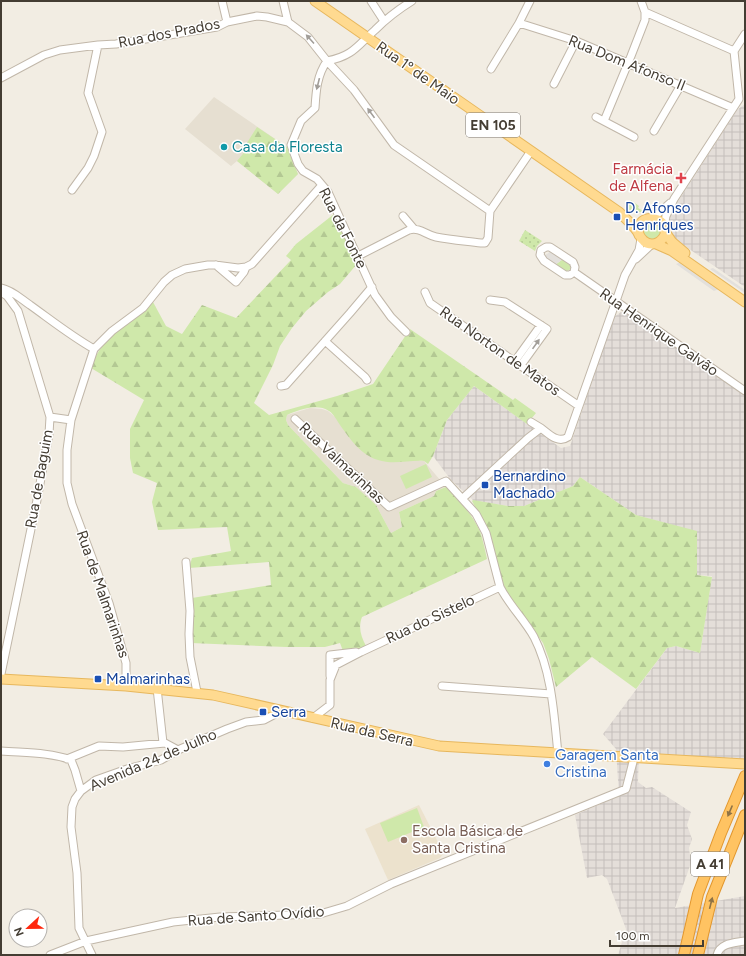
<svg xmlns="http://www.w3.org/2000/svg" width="746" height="956" viewBox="0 0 746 956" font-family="Figtree,sans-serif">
<defs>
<pattern id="industrial-grid" width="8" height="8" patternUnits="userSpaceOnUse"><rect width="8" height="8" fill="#e4ded9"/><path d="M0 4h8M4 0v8" fill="none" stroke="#c5bfbb"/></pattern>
<pattern id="forest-firs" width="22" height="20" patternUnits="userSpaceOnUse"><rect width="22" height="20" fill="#cfe8aa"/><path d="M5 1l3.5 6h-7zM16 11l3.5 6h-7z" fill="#b3c893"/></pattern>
<pattern id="garden-dots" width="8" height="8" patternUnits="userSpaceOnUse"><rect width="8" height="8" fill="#cfe8aa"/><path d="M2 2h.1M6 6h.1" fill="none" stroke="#b3c893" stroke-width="1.8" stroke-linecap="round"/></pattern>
</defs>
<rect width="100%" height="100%" fill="#f2ede3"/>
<path fill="#e6dfd1" d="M214,97L287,147L298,174L278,194L237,161L231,166L185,129Z
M310,408L322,409L328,411L334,416L420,461H424L446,487L436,491L434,496L399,512L402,527L391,533L376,505L356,487L343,483L288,425L286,420L287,415Z"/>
<path fill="url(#industrial-grid)" d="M745,104V287L673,238L668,217L737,110Z
M621,312L627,313L745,396V760L639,754L638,782L646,788L652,787L691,812L687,825L692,839L689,848L691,863L675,908L745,896V955H618L626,929L607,879L602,875L587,878L575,815L619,796L616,749L603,734L667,648L676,646L700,653L712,576L697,575V532L636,515L580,477L573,486L524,506H508L474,501L451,480L433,456L447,420L474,386L561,448L570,446L614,317Z"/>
<path fill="#ece2cd" d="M419,805L442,850L443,854L440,858L388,880L365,829Z"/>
<path fill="#cfe8aa" d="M631,200L639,206L638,208L645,212H634L625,209Z
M643 231a9 9 0 1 1 18 0a9 9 0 1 1-18 0Z
M563,259L570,265L571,269L565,272L555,265Z
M426,464L432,477L406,489L400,476Z
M417,808L424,827L388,842L380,823Z"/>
<path fill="url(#forest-firs)" d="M257,127L287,147L298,174L278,194L237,161L247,149L245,146Z
M334,214L357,264L340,284L328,292L306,311L292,328L280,346L273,365L254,403L269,415L337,396L373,384L410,329L513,400L515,398L536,413L527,424L474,386L447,420L433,456L428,464L424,461C409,460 393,465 378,460C361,455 350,439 340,425C337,421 334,414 329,411C317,403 299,410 287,415L286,420L288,425L343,483L356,487L376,505L391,533L402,527L399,512L434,496L436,491L446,487C459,500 472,514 480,531C483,540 485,550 487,559L362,617C358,628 361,636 366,646L357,650L343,651L340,643L325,647H286L191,643L192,598L271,585L269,562L189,568L192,558L231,551L227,527L158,530L152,502L157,483L133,473L130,458V429L144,400L91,368C95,354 105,341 116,331C128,321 143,314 153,302L166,326L182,334L202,305L236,318L291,260L286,256L296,244Z
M580,477L636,515L697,531V575L712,577L700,653L676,646L667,648L636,689L592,657L556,687L549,659L543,643L507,593C498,573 496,552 489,532C485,520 477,512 472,501L473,500L508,506H524L573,486Z"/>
<path fill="url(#garden-dots)" d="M525,230L542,241L537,246L535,251L519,241Z"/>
<path fill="#e3e0dc" d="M551,251L563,259L555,265L543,257Z
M681,262L719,289L714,291L676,264Z
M713,268L745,290V293L710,269Z"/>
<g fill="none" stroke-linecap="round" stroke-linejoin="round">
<g stroke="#c1b7a9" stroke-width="9">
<path id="minor" d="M222,1L227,22
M283,1L288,22
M371,1L384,21
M641,1L645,12L734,51
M519,23L576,41L733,108
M734,51L745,34
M327,61C317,75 316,91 315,108L301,121L291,145L298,164L303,171L317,179L328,192L375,295L391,317L406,332
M327,61C353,56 357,46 375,30C386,19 399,9 412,1
M491,69L519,23L530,1
M1,78L44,55L60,50L98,45L116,44L217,27L227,22L257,16L267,17L288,22L308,37L327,61L354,90L394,145L490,211
M554,84L576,41
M596,117L634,137
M604,121L631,56L645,20V12
M654,131L681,85
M72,190L88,168L94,156L102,132L88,93L98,45
M403,216L414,229
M653,218L670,203
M664,227L666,216L674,199L739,99L734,51
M546,247H550L573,262L575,267L574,272L570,275H565L544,261L540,255L541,250Z
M358,256L409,230C420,227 426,235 436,237C451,240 466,241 481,243H485L488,238L490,211L531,151
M636,259L652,244
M216,265L236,282L244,272L246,267
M574,272L745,391
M1,288C12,290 21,299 30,305C51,320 71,336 94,349
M1,292L7,296L18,311L50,417L49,434L37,500L1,674
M425,292L430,303L579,406
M490,300L505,302L547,329L521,365
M325,341L365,377L367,380
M515,361L541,325
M281,386L286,385L350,313L372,287
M50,417L71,420
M295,419L389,507L446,481L476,514L486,533L500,587C509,605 524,619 534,637C552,672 554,715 558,754
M531,422L541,428
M463,498L528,438L541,428C549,434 558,444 568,437L616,301L625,275L639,250L641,239
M186,562L190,611L189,634L190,657L197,692
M330,676V655L356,652
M126,686V663L109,603L72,504L67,483V450L71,420L94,349L112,331L143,308L164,282L172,275L185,269L208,265H215L238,268L246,267L252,264L322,185
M442,686L551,694
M157,688L163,743
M313,718L330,705V680L336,665L361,652L500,587
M1,751C25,753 48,752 71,760L75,770L81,791
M67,759L99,746L123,747L165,743L178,750
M50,955L86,941L173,922L220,917L320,914L347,906L391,884L626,789L634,758
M92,955L79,928L77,873L71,827L72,807L75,799L81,791L96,780L127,769L161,760L178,750L227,729L246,722L264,720L281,711
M717,955C720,943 734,943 745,941"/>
</g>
<g stroke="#e7b75d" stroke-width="11">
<path id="major" d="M315,1L619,212C625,218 632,224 637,231C639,234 640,238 644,241C646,243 649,244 652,244C656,244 660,242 663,238C677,219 634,207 639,235
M665,232L672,242L685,253
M656,244L672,251L745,302
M1,679L126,686L213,695L439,746L745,764"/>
</g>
<g stroke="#e2972e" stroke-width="12">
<path id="highway" d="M684,955L698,894L721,833L745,776
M698,955L712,897L745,815"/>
</g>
<use href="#minor" stroke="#fff" stroke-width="7"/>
<use href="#major" stroke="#ffda90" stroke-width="9"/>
<use href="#highway" stroke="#ffc362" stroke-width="10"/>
</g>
<defs><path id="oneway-solid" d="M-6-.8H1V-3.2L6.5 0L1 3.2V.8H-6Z"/></defs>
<g fill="#a29e99">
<use href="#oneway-solid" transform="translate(310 39) rotate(-132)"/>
<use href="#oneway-solid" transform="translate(318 84) rotate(104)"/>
<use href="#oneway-solid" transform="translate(371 113) rotate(-126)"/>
<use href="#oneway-solid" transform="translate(536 344) rotate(-55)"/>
</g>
<g fill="#8f7346">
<use href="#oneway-solid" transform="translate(730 811) rotate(113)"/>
<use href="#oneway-solid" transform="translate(711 903) rotate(-76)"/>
</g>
<circle fill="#0f9aa8" stroke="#fff" stroke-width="1.5" cx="224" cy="147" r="4"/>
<path fill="#e0444e" stroke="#fff" stroke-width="1.5" d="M679 172h4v4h4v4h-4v4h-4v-4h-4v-4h4z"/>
<g fill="#1a4fb4" stroke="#fff" stroke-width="1.5">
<rect x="613" y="213" width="8" height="8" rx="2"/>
<rect x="481" y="481" width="8" height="8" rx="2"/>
<rect x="94" y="675" width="8" height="8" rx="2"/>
<rect x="259" y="708" width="8" height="8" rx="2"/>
</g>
<circle fill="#3f7fe0" stroke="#fff" stroke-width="1.5" cx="547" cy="764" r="4"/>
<circle fill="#8d6e63" stroke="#fff" stroke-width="1.5" cx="404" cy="840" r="4"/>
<g text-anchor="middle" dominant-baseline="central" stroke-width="3" stroke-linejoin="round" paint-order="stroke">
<g fill="#fff" stroke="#7c7770" stroke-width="1">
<rect x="466" y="113" width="54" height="24" rx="3"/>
<rect x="691" y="852" width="38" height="24" rx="3"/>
</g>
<g font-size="14" font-weight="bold" fill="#443d33">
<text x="493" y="125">EN 105</text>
<text x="710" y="864">A 41</text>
</g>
<g font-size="15" fill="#443d33" stroke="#fff">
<text transform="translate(169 33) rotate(-11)">Rua dos Prados</text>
<text transform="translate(627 63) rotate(22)">Rua Dom Afonso II</text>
<text transform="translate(418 73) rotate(35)">Rua 1º de Maio</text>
<text transform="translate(343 228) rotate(63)">Rua da Fonte</text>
<text transform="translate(659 332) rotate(35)">Rua Henrique Galvão</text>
<text transform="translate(500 351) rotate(35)">Rua Norton de Matos</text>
<text transform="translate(342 463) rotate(43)">Rua Valmarinhas</text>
<text transform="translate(39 479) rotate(-80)">Rua de Baguim</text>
<text transform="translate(103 594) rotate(71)">Rua de Malmarinhas</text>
<text transform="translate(430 619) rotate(-25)">Rua do Sistelo</text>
<text transform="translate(372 732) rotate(13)">Rua da Serra</text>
<text transform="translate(153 760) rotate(-23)">Avenida 24 de Julho</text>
<text transform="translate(256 916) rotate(-4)">Rua de Santo Ovídio</text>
</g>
<g font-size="15" fill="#0d838f" stroke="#fff" text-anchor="start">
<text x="232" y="147">Casa da Floresta</text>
</g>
<g font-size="15" fill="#be3a42" stroke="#fff" text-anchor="end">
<text x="673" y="169">Farmácia<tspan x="673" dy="17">de Alfena</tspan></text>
</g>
<g font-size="15" fill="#164399" stroke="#fff" text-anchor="start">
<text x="625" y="208">D. Afonso<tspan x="625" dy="17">Henriques</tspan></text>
<text x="493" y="476">Bernardino<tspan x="493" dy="17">Machado</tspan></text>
<text x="106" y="679">Malmarinhas</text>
<text x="271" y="712">Serra</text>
</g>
<g font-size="15" fill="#366cbe" stroke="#fff" text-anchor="start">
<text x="555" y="755">Garagem Santa<tspan x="555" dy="17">Cristina</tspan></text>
</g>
<g font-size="15" fill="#785e54" stroke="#fff" text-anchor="start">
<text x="412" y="831">Escola Básica de<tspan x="412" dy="17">Santa Cristina</tspan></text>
</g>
</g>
<rect width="746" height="956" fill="none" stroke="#443d33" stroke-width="4"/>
<g transform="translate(28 928) rotate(248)"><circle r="19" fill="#ffffff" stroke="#b4b1ad"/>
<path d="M0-3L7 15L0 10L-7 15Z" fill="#ff270e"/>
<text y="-6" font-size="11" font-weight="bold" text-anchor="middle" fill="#443d33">N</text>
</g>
<path d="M610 940v6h93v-6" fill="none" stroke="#443d33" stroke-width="2"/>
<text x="616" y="940" font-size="12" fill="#443d33" stroke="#ffffff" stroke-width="3" paint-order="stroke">100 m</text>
</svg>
